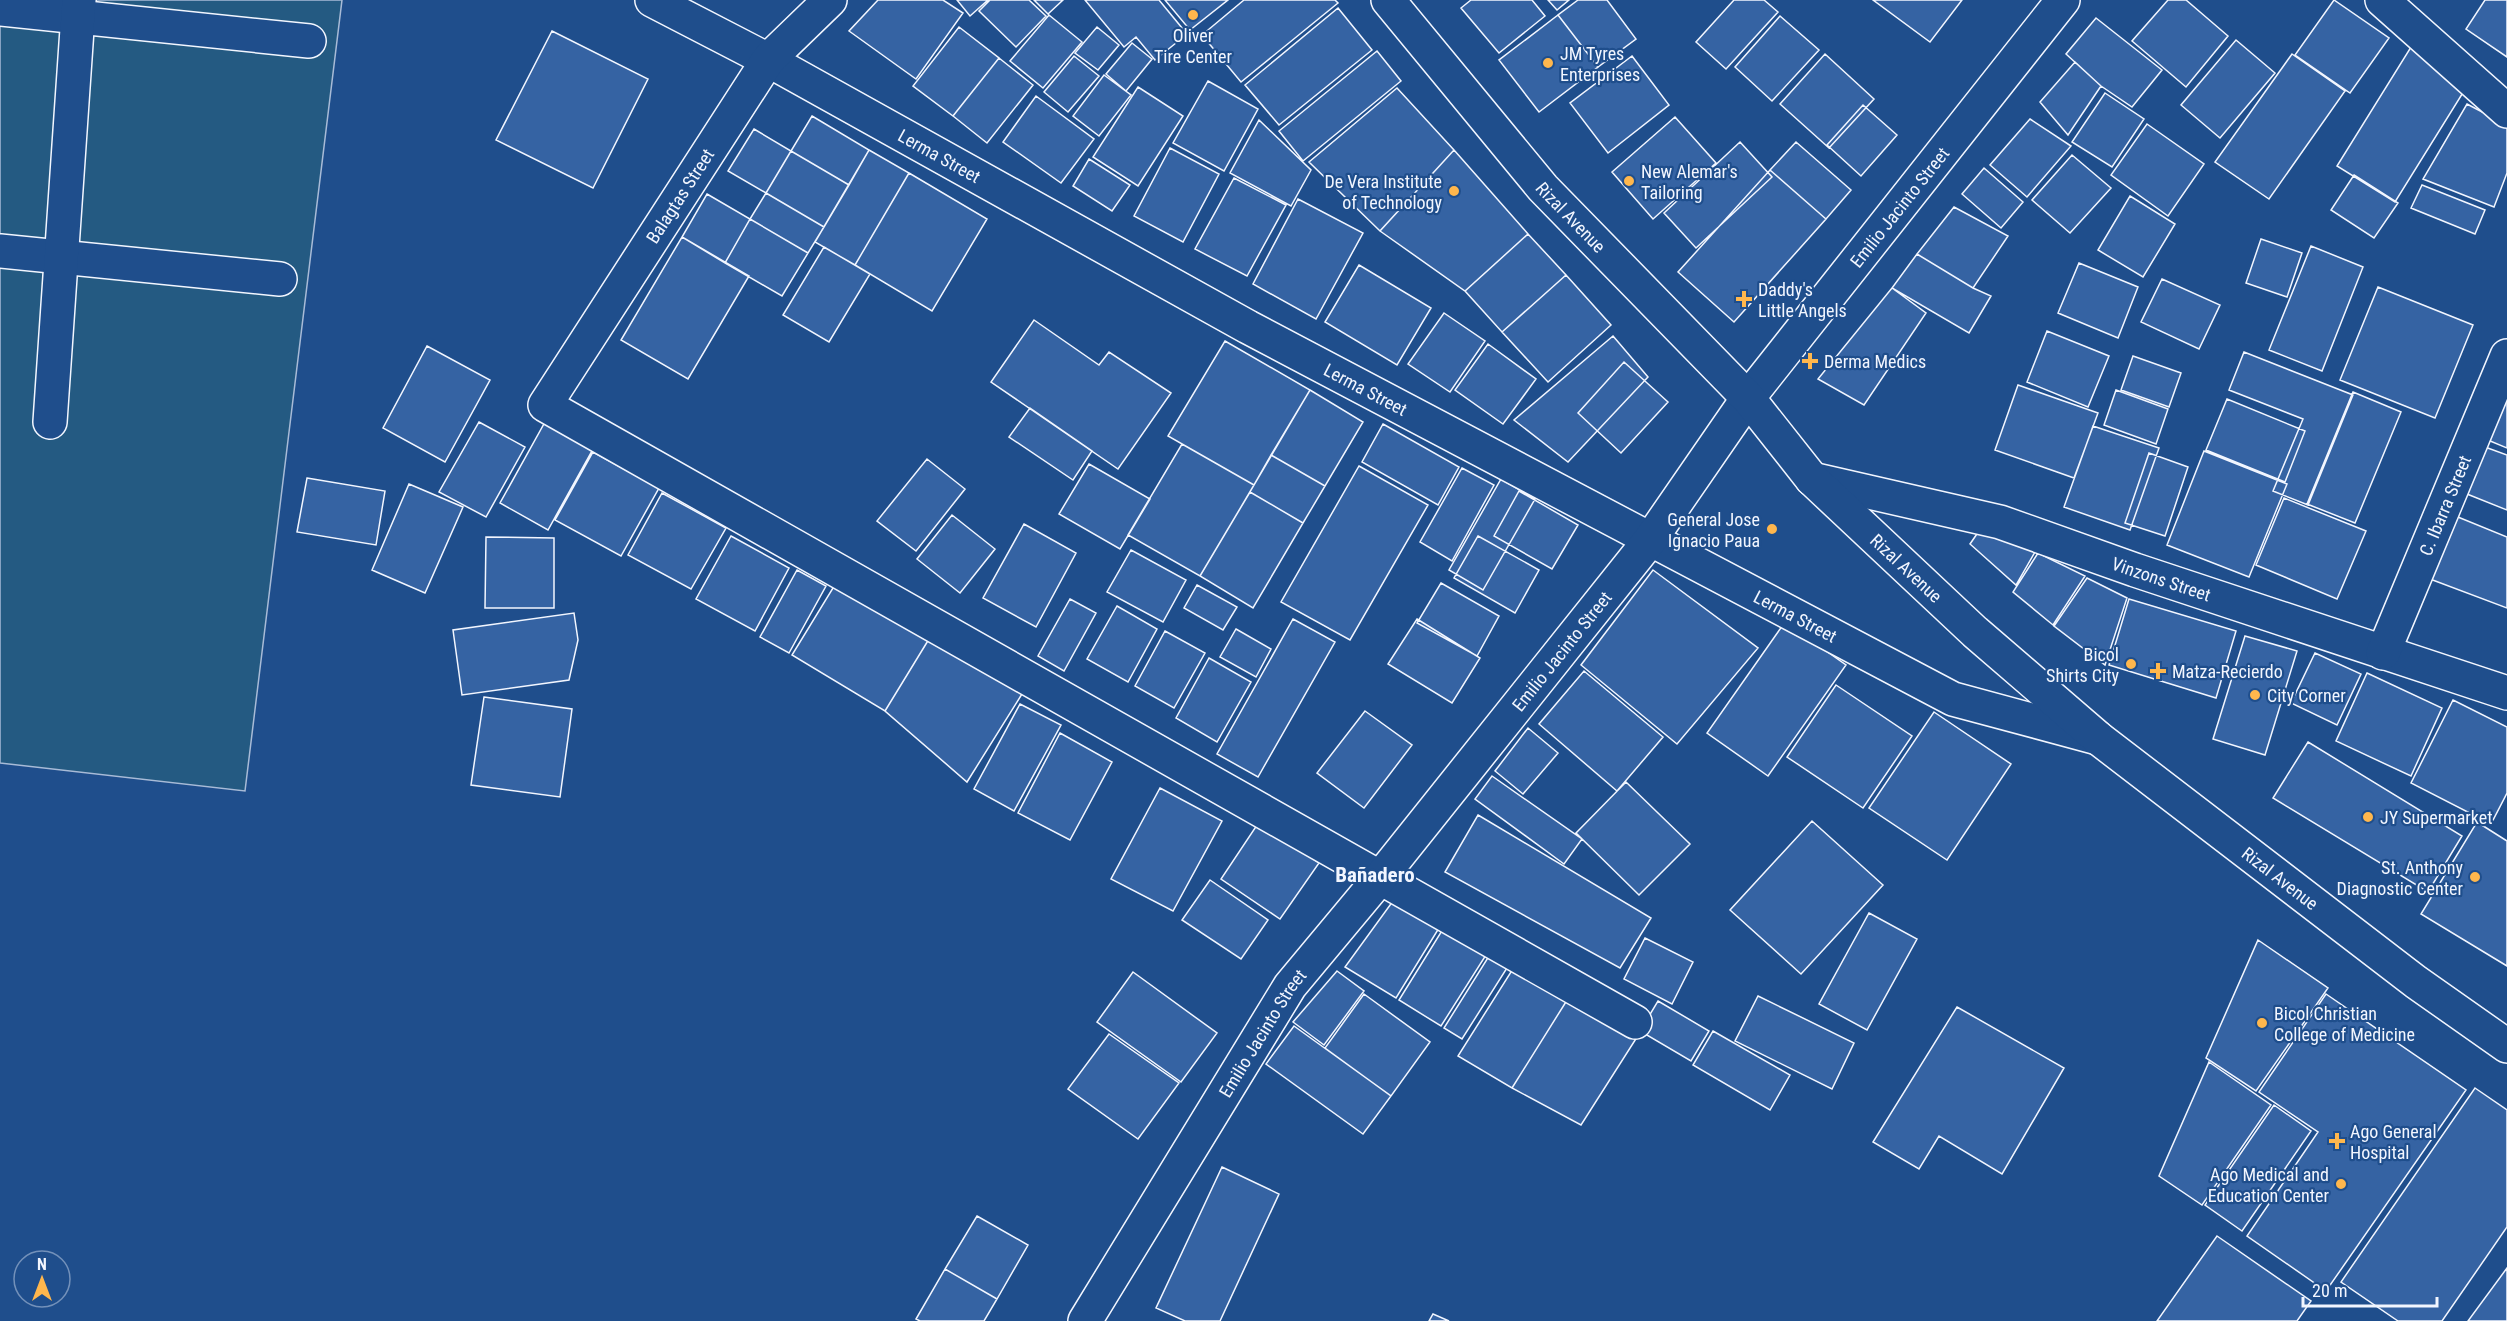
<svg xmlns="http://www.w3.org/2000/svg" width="2507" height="1321" viewBox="0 0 2507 1321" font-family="'Roboto Condensed',sans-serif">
<rect width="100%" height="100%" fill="#1f4e8c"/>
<path fill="#245a82" stroke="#a8bbd7" stroke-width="1.5" d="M0,0H342L245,791L0,763Z"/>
<path fill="#3563a3" stroke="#f2f6ff" stroke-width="1.5" d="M878,0H943L963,13L916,79L849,31Z
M957,0H988L970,16Z
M990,0H1029L1046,16L1016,47L979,11Z
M1034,0H1063L1048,14Z
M1085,0H1159L1187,34L1155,60L1136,37L1124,47Z
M1165,0H1228L1190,30Z
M1244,0H1335L1338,3L1241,82L1202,35Z
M1471,0H1532L1545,16L1499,53L1461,8Z
M1548,0H1569L1557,10Z
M1578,0H1607L1636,39L1598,67L1558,15Z
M1734,0H1764L1778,12L1726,69L1696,42Z
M1873,0H1962L1930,42Z
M2168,0H2186L2228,36L2186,87L2132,41Z
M2334,0L2389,38L2350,93L2295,55Z
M2485,0H2507V57L2466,29Z
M1338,8L1372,50L1279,125L1245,85Z
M1049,15L1082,42L1043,88L1010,61Z
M1558,15L1598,67L1539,112L1499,60Z
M1780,16L1819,50L1772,101L1735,67Z
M2096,18L2162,70L2132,107L2101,86L2066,54Z
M959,27L999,58L953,116L913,86Z
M1097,27L1119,45L1098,70L1075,53Z
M552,31L648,79L593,188L496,140Z
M2236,40L2275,73L2220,138L2181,105Z
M1132,43L1152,59L1126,91L1106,74Z
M2411,47L2469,83L2395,202L2337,166Z
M1377,51L1401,81L1303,161L1279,131Z
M1825,54L1874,99L1829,148L1780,104Z
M2292,54L2345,91L2269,199L2215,162Z
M1074,56L1099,76L1068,112L1044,92Z
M1632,56L1669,105L1608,153L1570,103Z
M999,58L1033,85L987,143L953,116Z
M2075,62L2101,86L2068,135L2040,102Z
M1104,75L1131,95L1099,136L1073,116Z
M1208,81L1258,109L1224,171L1173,143Z
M1138,87L1183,116L1138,186L1093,157Z
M1397,88L1454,150L1380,231L1309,162Z
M2105,93L2144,119L2112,167L2072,142Z
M1036,96L1094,139L1061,183L1003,142Z
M2467,104L2507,125V173L2494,207L2423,179Z
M1863,105L1897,135L1861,176L1827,145Z
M812,116L869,150L849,185L791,151Z
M1675,117L1716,163L1653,219L1612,172Z
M2030,119L2071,146L2027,197L1990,165Z
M1259,120L1311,170L1291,206L1230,173Z
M2147,124L2204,164L2168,216L2111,175Z
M754,129L791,151L766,193L728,171Z
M1740,142L1772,177L1696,248L1664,213Z
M1796,142L1851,190L1826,219L1770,170Z
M1170,148L1219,174L1183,242L1134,216Z
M869,150L909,173L855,265L815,242Z
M1454,150L1528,234L1465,291L1380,231Z
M791,151L849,185L824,227L766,193Z
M2072,155L2111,188L2070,233L2032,200Z
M1089,159L1130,185L1112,211L1073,186Z
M1984,168L2023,202L2001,228L1962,194Z
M1770,170L1826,219L1734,322L1678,272Z
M909,173L987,219L932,311L855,265Z
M2354,175L2398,203L2374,238L2331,210Z
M1234,178L1286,205L1247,276L1195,249Z
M2422,185L2485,210L2475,234L2411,208Z
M766,193L824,227L808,253L750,219Z
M707,194L750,219L725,263L682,237Z
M2130,196L2175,224L2143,277L2098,250Z
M1298,199L1363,233L1316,319L1253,284Z
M1954,207L2008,236L1973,288L1917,254Z
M750,219L808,253L782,296L725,263Z
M1528,234L1566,275L1502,332L1465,291Z
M682,237L749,276L688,379L621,340Z
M2261,239L2302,253L2287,297L2246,283Z
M2311,246L2363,267L2322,371L2269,350Z
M824,247L870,274L829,342L783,315Z
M1917,254L1973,288L1991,296L1969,333L1892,288Z
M2079,263L2138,287L2118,338L2058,313Z
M1359,265L1431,308L1397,365L1325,322Z
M1566,275L1611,325L1548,382L1502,332Z
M2162,279L2220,305L2199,349L2141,322Z
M2378,287L2473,325L2435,418L2340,380Z
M1892,288L1926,313L1864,405L1818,379Z
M1444,313L1485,341L1450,392L1408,364Z
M1034,320L1099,365L1109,352L1171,393L1118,469L991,382Z
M2047,331L2109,356L2088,407L2027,382Z
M1613,336L1648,377L1568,462L1514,420Z
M1225,341L1310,390L1254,485L1168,436Z
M1488,344L1536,379L1503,424L1455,390Z
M427,346L490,380L445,462L383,428Z
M2244,352L2353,395L2308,505L2273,491L2303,419L2229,390Z
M2133,356L2181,373L2169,407L2121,390Z
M1624,362L1668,402L1621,453L1578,413Z
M2507,381V448L2483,438Z
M2018,385L2098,413L2074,478L1995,450Z
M1310,390L1363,422L1325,486L1271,455Z
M2116,390L2168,409L2156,444L2104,425Z
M2353,392L2401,412L2355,523L2307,504Z
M2227,399L2305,431L2285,482L2206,450Z
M1030,408L1092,451L1073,480L1009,437Z
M479,422L525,447L486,517L439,492Z
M545,422L593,449L548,530L500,503Z
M1383,424L1459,467L1438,505L1362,462Z
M2093,426L2159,448L2130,530L2064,507Z
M1182,444L1254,485L1200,576L1128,535Z
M2485,447L2507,455V510L2467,494Z
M2204,451L2287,484L2249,577L2167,545Z
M593,452L659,488L621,556L555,520Z
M2149,453L2188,467L2165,536L2125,523Z
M1271,455L1325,486L1303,523L1250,492Z
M927,459L965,489L916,551L877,521Z
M1089,464L1150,499L1120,549L1059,514Z
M1359,466L1428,505L1350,640L1281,602Z
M1462,468L1494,485L1452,561L1420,542Z
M307,478L385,491L376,545L297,532Z
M1501,479L1535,499L1483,590L1449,570Z
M409,484L463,507L425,593L372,570Z
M1519,491L1578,525L1552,569L1494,536Z
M1250,492L1303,523L1253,608L1200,576Z
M662,493L726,528L691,589L628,555Z
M2284,498L2366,531L2337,599L2256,565Z
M952,515L995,549L960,593L917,559Z
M2453,515L2507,537V608L2430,579Z
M1024,524L1076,553L1036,627L983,598Z
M1979,531L2035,552L2016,585L1970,544Z
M731,536L789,568L755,631L696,599Z
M1478,536L1539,570L1515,613L1454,578Z
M486,537L554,538V608H485Z
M1131,550L1186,580L1163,622L1107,592Z
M2038,553L2085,576L2053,625L2013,592Z
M797,570L826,586L789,653L760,637Z
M1653,570L1758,648L1677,744L1581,665Z
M2087,578L2127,598L2105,665L2054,626Z
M836,583L929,639L885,711L792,655Z
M1441,583L1499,616L1477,656L1417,623Z
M1197,585L1237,607L1223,630L1184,608Z
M1070,599L1096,613L1064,671L1038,656Z
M2129,599L2236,631L2216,698L2109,665Z
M1117,606L1157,629L1128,682L1087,659Z
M574,613L578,640L569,680L462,695L453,630Z
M1293,619L1335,642L1258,777L1217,754Z
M1417,619L1480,658L1452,703L1388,664Z
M1785,622L1846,665L1768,776L1707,733Z
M1236,629L1271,649L1256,677L1220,657Z
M1165,631L1205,653L1174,708L1135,686Z
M2245,636L2297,651L2265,755L2213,739Z
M929,639L1022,694L967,782L885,711Z
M2315,653L2361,674L2337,725L2291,703Z
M1209,658L1251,682L1217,742L1176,718Z
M1584,671L1663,737L1617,791L1539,724Z
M2367,673L2442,708L2411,776L2336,741Z
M1836,685L1912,736L1863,808L1787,757Z
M484,697L572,709L560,797L471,785Z
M2453,700L2507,727V793L2491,824L2411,783Z
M1020,704L1061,725L1014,811L974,789Z
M1365,711L1412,745L1364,808L1317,773Z
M1934,712L2011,764L1947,860L1869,808Z
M1528,728L1558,753L1523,794L1495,771Z
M1060,733L1112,762L1070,840L1018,813Z
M2308,742L2462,836L2428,892L2273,798Z
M1492,776L1582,839L1564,864L1475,799Z
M1626,782L1690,844L1639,895L1576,833Z
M1160,788L1222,821L1173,911L1111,879Z
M1478,815L1651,918L1620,968L1445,872Z
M1812,821L1883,885L1801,974L1730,910Z
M1259,822L1319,863L1280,919L1221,879Z
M2477,822L2507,841V966L2421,914Z
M1210,880L1268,920L1241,959L1182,920Z
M1393,901L1439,928L1396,998L1345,967Z
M1869,913L1917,939L1867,1030L1819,1004Z
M1443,929L1486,955L1441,1026L1399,1000Z
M1645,938L1693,962L1672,1004L1624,979Z
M2258,940L2328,988L2256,1091L2206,1058Z
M1489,956L1507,968L1462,1039L1444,1028Z
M1516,964L1569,997L1512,1088L1458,1056Z
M1337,971L1364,991L1324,1045L1293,1022Z
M1133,972L1217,1033L1181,1082L1097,1022Z
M1364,994L1430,1042L1391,1096L1325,1048Z
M2326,994L2466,1090L2326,1291L2247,1236L2318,1132L2259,1092Z
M1758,996L1854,1043L1832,1089L1735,1041Z
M1569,997L1639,1034L1581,1125L1512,1088Z
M1658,1001L1709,1031L1691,1061L1640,1031Z
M1957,1007L2064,1068L2002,1174L1939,1136L1919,1169L1873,1142Z
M1294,1026L1391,1096L1363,1134L1266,1064Z
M1713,1031L1790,1075L1770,1110L1693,1065Z
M1109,1034L1179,1083L1138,1139L1068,1089Z
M2209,1062L2271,1105L2202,1205L2159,1176Z
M2475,1088L2507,1110V1227L2442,1321H2398L2341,1282Z
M2274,1105L2311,1131L2242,1231L2205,1205Z
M1222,1167L1279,1194L1220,1321H1185L1156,1308Z
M977,1216L1028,1245L997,1299L945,1269Z
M2217,1236L2311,1301L2297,1321H2157Z
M2507,1268V1321H2468Z
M945,1269L997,1299L984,1321H920L916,1319Z
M1433,1314L1449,1321H1429Z"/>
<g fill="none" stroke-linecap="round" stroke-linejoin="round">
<g stroke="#f2f6ff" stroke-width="36">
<g id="minor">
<path id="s1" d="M652,0L768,60L1248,327L1953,699L2098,738"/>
<path d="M830,0L768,60L545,405L1635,1022"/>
<path d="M2382,0L2507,111"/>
<path d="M0,9L309,41"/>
<path d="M0,251L280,279"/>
<path d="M50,422L79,0"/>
<path id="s2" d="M1812,479L2000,522L2135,570L2507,693"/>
<path id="s3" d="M2383,653L2507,356"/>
<path id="s4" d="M1085,1321L1290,986L1380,878L1650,540L1748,398L2063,0"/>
</g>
</g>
<g stroke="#f2f6ff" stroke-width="36">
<g id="major">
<path id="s5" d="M1388,0L1543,188L1748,398L1812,479L1975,632L2098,738L2416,982L2507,1046"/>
</g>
</g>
<use href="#minor" stroke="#1f4e8c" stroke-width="33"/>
<use href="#major" stroke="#1f4e8c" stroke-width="33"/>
</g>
<g fill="#ffb74d" stroke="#1f4e8c" stroke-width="2">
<circle cx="1193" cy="15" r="6"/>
<circle cx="1548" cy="63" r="6"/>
<circle cx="1629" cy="181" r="6"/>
<circle cx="1454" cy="191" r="6"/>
<path d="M1741 290h6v6h6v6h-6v6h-6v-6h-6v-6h6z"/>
<path d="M1807 352h6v6h6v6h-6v6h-6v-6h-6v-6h6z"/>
<circle cx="1772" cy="529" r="6"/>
<circle cx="2131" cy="664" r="6"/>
<path d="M2155 662h6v6h6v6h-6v6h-6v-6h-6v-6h6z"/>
<circle cx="2255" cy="695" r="6"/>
<circle cx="2368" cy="817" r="6"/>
<circle cx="2475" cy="877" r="6"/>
<circle cx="2262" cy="1023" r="6"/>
<path d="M2334 1132h6v6h6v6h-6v6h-6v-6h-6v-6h6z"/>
<circle cx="2341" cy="1184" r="6"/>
</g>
<g text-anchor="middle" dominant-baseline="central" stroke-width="4.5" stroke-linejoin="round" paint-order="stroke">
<g font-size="18" fill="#f2f6ff" stroke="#1f4e8c" text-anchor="start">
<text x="1193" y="35" text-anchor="middle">Oliver<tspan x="1193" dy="21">Tire Center</tspan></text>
<text x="1560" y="53">JM Tyres<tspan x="1560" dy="21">Enterprises</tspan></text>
<text x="1641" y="171">New Alemar's<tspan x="1641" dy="21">Tailoring</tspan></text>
<text x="1442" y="181" text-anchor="end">De Vera Institute<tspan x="1442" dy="21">of Technology</tspan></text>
<text x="1758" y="289">Daddy's<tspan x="1758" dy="21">Little Angels</tspan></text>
<text x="1824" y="361">Derma Medics</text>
<text x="1760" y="519" text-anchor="end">General Jose<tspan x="1760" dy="21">Ignacio Paua</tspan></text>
<text x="2119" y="654" text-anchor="end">Bicol<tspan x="2119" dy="21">Shirts City</tspan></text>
<text x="2172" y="671">Matza-Recierdo</text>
<text x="2267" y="695">City Corner</text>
<text x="2380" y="817">JY Supermarket</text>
<text x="2463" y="867" text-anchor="end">St. Anthony<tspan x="2463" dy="21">Diagnostic Center</tspan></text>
<text x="2274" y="1013">Bicol Christian<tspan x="2274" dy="21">College of Medicine</tspan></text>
<text x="2350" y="1131">Ago General<tspan x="2350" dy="21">Hospital</tspan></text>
<text x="2329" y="1174" text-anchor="end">Ago Medical and<tspan x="2329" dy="21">Education Center</tspan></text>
</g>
<g font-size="18" fill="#f2f6ff" stroke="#1f4e8c">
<text stroke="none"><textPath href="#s1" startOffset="327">Lerma Street</textPath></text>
<text transform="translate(680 196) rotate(-57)">Balagtas Street</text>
<text stroke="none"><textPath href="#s4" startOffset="1382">Emilio Jacinto Street</textPath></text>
<text stroke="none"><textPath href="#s5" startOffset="284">Rizal Avenue</textPath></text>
<text stroke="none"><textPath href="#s1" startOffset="813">Lerma Street</textPath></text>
<text stroke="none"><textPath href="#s3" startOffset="160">C. Ibarra Street</textPath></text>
<text stroke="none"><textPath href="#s5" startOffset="770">Rizal Avenue</textPath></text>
<text stroke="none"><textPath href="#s2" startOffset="364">Vinzons Street</textPath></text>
<text stroke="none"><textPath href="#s1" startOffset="1299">Lerma Street</textPath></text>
<text stroke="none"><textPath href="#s4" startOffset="824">Emilio Jacinto Street</textPath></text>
<text stroke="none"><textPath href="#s5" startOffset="1256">Rizal Avenue</textPath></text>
<text stroke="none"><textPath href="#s4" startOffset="338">Emilio Jacinto Street</textPath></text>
</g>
<g font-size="21" font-weight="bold" fill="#f2f6ff" stroke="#1f4e8c">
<text x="1375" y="875">Bañadero</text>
</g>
</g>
<g transform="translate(42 1279)"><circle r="28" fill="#1f4e8c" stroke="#7391ba" stroke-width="1.5"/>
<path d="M0-4.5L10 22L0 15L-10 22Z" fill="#ffb74d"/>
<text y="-9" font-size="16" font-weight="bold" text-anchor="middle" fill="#f2f6ff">N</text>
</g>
<path d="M2303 1297v9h134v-9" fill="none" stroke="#f2f6ff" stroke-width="3"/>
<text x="2312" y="1297" font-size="18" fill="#f2f6ff" stroke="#1f4e8c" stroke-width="4.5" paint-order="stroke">20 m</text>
</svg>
